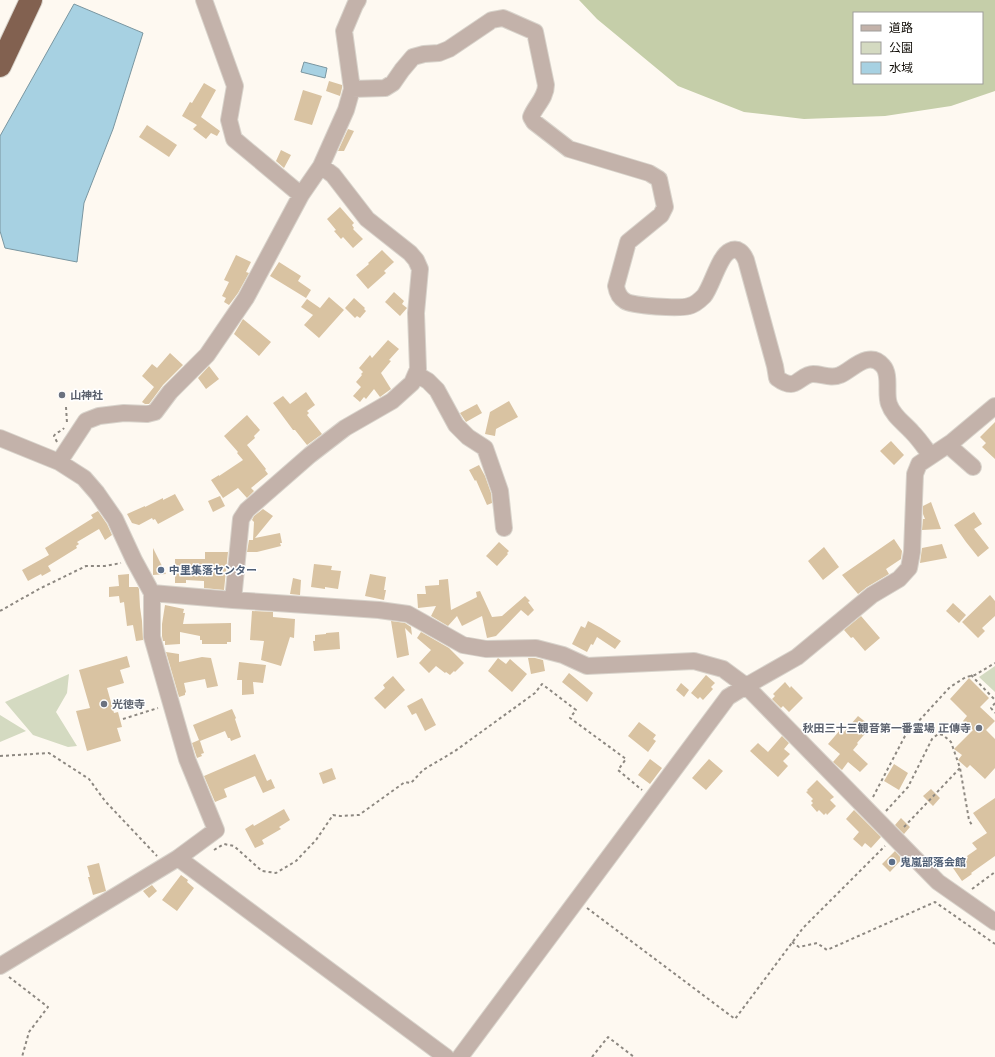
<svg xmlns="http://www.w3.org/2000/svg" width="995" height="1057" viewBox="0 0 995 1057" font-family="'Work Sans','Noto Sans JP',sans-serif">
<rect width="100%" height="100%" fill="#fef9f1"/>
<path fill="#d4dac1" d="M995,666V692L979,677Z
M69,674L67,693L56,712L77,746L68,747L33,735L5,702Z
M0,715L26,731L0,742Z"/>
<path fill="#c5cea9" fill-rule="evenodd" d="M579,0H995V91L951,106L885,116L804,119L744,112L678,86L597,19ZM854,13H982V83H854Z"/>
<path fill="#a7d1e2" stroke="#7a96a0" d="M74,4L143,33L113,129L84,203L77,262L5,248L0,231V136Z
M304,62L327,68L325,78L301,72Z"/>
<path fill="#d9c3a2" d="M329,81L342,85V88L340,96L326,91Z
M204,83L216,90L201,117L220,131L217,136L211,133L206,139L193,129L197,125L182,116L190,102L192,103Z
M303,90L322,96L312,125L294,120Z
M147,125L177,145L169,157L139,137Z
M348,129L354,131L344,151H338Z
M281,150L291,155L284,168L276,161Z
M340,207L354,223L352,225L354,228L353,229L363,239L353,248L343,237L341,239L334,231L336,230L327,219Z
M382,250L394,262L384,271L386,273L368,289L356,275L369,264L368,263Z
M236,255L251,262L246,272L249,273L238,293L229,305L224,302L226,298L222,296L229,282L224,280Z
M279,262L301,276L298,281L311,290L306,298L270,276Z
M394,292L404,301L402,304L407,308L400,316L385,302Z
M329,297L344,310L319,338L304,325L313,315L301,307L307,299L320,308Z
M354,298L365,308L364,309L366,311L360,318L357,316L355,318L345,308Z
M243,319L271,342L259,356L234,334Z
M388,340L399,349L389,360L391,361L381,373L391,389L380,397L374,389L366,399L364,397L360,402L353,396L361,387L356,382L362,375L361,374L363,372L359,368L370,355L372,358Z
M170,353L183,365L163,385L149,404H145L142,402L154,387L142,376L152,364L157,368Z
M209,366L219,379L206,389L198,378Z
M306,392L315,405L307,411L309,413L307,415L322,434L307,445L295,430H293L273,403L283,396L290,404Z
M509,401L518,417L496,429L495,436L485,434L490,412Z
M477,404L482,413L466,422L460,413Z
M247,415L260,430L254,436L255,438L247,445L266,469L265,470L268,474L251,488L254,491L247,498L238,488L223,498L211,480L219,475V476L243,460L237,453L238,452L224,436Z
M995,422V459L982,447L986,443L980,437Z
M891,441L904,455L894,465L880,451Z
M479,465L485,476L491,493L492,503L487,505L476,480L475,481L469,470Z
M175,494L184,510L158,524L155,519L153,520L152,518L139,525L132,523L127,514L145,506V507L163,498V500Z
M220,496L225,506L213,512L208,501Z
M931,502L941,529L922,530L923,519H925L923,514V506Z
M263,509L273,516L255,538L280,533L282,543H280L281,546L257,552H247L249,540H253L254,522L252,520L254,516Z
M98,511L107,524L112,535L105,540L99,529L77,542L79,544L76,546L77,548L48,566L51,571L42,576L41,574L28,581L22,570L49,555L45,548L93,518L91,515Z
M974,512L982,524L974,529L989,548L978,557L966,542L954,525Z
M894,539L902,551L901,559L886,569L889,574L867,587L858,594L842,575Z
M499,542L509,551L507,553L508,554L497,566L486,556Z
M942,544L947,558L920,563L922,548Z
M824,547L839,567L823,580L808,561Z
M153,548L166,574L153,575Z
M205,552H228L224,590L204,588V581L186,580V583H175V559H205Z
M314,564L332,566L331,570L341,571L338,589L325,587V589L311,587Z
M129,574V587H138L139,589L140,607L142,621L143,640L136,641L133,625L127,626L124,602L120,603L119,596L109,597V587L119,586L118,575Z
M370,574L386,577L384,590H386L384,600L365,596Z
M293,578L301,580L300,595L290,594Z
M448,579L451,610L477,597L476,592L480,591L492,617L502,616L525,596L530,601L528,602L534,610L528,616L521,610L496,636L487,638L482,616L462,626L457,616L448,626L431,616L436,606L418,608L417,594H426L425,586L439,585V580Z
M990,595L995,601V616L982,628L985,631L978,638L962,622Z
M953,603L966,615L959,623L946,611Z
M165,605L184,609L183,613H185L183,624L231,623V642H227V644H202V640H200V636L180,632V644L165,645V641H163L162,636V624Z
M252,611L273,612V617L295,619L294,638L290,637L281,666L261,660L264,641L250,640Z
M861,616L880,638L865,651L853,637L851,638L844,630Z
M391,621L405,623L411,627L412,635L405,628L409,655L397,658Z
M588,621L601,628L621,641L615,649L597,637L593,645L591,644L587,652L572,644L581,626L585,628Z
M339,632L340,649L314,651L313,641H315V635L326,634V633Z
M421,632L449,648L464,663L455,672L454,671L450,675L446,672L445,673L436,666L429,673L419,663L431,650L417,638Z
M166,652L179,654V662L202,657L211,658L218,686L207,688L205,679L184,683L186,692L185,693V695L179,697Z
M127,656L130,667L120,670L124,683L107,688L114,713L118,712L122,727L117,728L121,741L87,751L76,711L90,708L79,670Z
M498,658L506,664L510,659L527,674L512,692L488,671Z
M528,658H535L543,660L545,671L531,674Z
M239,662L266,665L263,683L253,682L254,694L242,695V680H237Z
M569,673L593,693L587,702L562,682Z
M706,675L715,683L711,687L713,689L703,700L700,697L698,699L691,693Z
M393,676L405,690L385,709L374,698L385,688L383,685Z
M969,678L989,698L980,707L995,721L986,730L995,739V768L985,779L970,765L967,768L958,760L962,755L954,749L973,730L963,721L967,716L950,699Z
M785,682L790,688L791,686L803,698L789,712L783,706L781,708L772,699L775,696L773,694Z
M681,683L689,690L684,697L676,690Z
M422,698L436,725L425,731L416,713L412,715L407,706Z
M232,709L236,718L235,719L241,737L231,741L230,738H228L225,731L200,741L204,753L201,754L202,756L197,758L192,743L199,740L193,725Z
M858,716L868,724L867,726L869,729L857,743L858,744L853,750L868,764L860,772L848,762L842,770L833,762L840,754L828,744L841,729L844,732Z
M639,722L656,735L653,739L656,741L648,752L628,736Z
M782,736L789,743L784,749L790,754L783,761L788,766L778,777L750,751L758,743L768,752Z
M255,754L267,781L271,779L275,788L263,793L255,776L224,789L227,797L215,802L204,776Z
M650,759L662,768L650,784L638,775Z
M709,759L723,771L706,790L692,778Z
M894,764L908,773L899,790L884,781Z
M332,768L336,779L323,784L319,773Z
M817,780L834,797L830,800L836,806L827,815L826,813L824,815L819,810L817,812L811,805L813,803L811,801L813,799L806,792L808,791L807,790Z
M931,789L940,798L933,806L923,796Z
M995,798V856L971,873L972,874L962,881L953,868L968,858L967,856L977,849L972,843L987,833L973,813Z
M284,809L290,820L279,827L281,829L262,840L264,844L255,848L245,829L253,824L254,826Z
M854,810L881,837L871,848L865,843L862,847L853,839L859,832L846,819Z
M901,818L910,827L904,834L895,825Z
M895,851L902,859L890,872L882,864Z
M99,863L106,891L93,895L88,877H90L87,866Z
M181,875L188,880L187,882L194,888L177,911L162,900Z
M152,885L157,891L149,898L143,891Z"/>
<g fill="none" stroke-linecap="round" stroke-linejoin="round">
<g stroke="#d8d3cb" stroke-width="18">
<path id="minor" d="M204,0L235,86L229,120L234,139L301,195
M352,89L385,88L393,83L402,70L413,57L424,54L439,53L449,49L492,20L503,18L535,32L546,85C546,98 535,106 531,117L534,122L569,149L649,173L659,179L665,207L661,215L628,242L616,286C617,292 620,298 625,301C633,306 679,309 689,306C695,305 700,300 704,296C712,286 719,256 730,251C738,247 743,253 746,260L775,366L777,378C781,381 786,384 791,384C798,384 804,374 813,374C822,374 831,379 840,375C852,370 869,349 883,366C891,375 885,393 889,404C893,416 904,423 912,432C919,439 925,448 931,456
M416,374L428,381L437,390L456,425L468,437L485,448L500,491L504,528
M0,438L59,462L84,478L97,493L115,519L134,560L152,593V637L187,759L216,830L178,858L0,966
M948,445L973,467
M59,462L86,421L99,416L124,413L147,414L155,412L170,392L207,355L246,298L301,195L321,166L346,110L352,89L344,31L355,5L358,0
M152,593L233,600L379,610L408,614L463,645L486,649L536,648L563,655L587,666L694,661L723,669L746,686L938,882L995,922
M233,600L241,519L247,510L310,455L345,428L392,401L412,383L418,369L416,313L420,269L416,260L410,253L367,219L333,175L321,166
M178,858L446,1057
M460,1057L728,697L746,686L797,657L872,595L899,579L909,568L912,552L915,474L919,464L952,442L995,406"/>
</g>
<g stroke="#d8d3cb" stroke-width="24">
<path id="highway" d="M0,66L31,0"/>
</g>
<path stroke="#8d8881" stroke-width="2" stroke-dasharray="3 3" stroke-linecap="butt" d="M66,407L67,423
M57,442L54,436C56,432 61,432 64,428
M0,611L39,589L86,566H105L121,563
M971,675L995,700
M995,703L991,708L995,713
M123,719L158,708
M0,756L49,753L89,779L105,801L157,856
M873,797L905,736L950,687L966,677L975,675L995,663
M886,811L908,787L932,739L938,734L943,735L951,742L960,768L969,820L973,827
M904,827L960,768
M214,850L224,844L234,846L262,871L276,873L296,861L316,840L333,815L340,816L359,815L405,782L411,783L423,770L455,751L535,693L542,684L576,710L570,718L626,759L618,770L642,790
M972,889L995,872
M587,908L735,1019L803,928L885,846
M792,942L799,947L817,943L827,950L935,902L995,944
M9,977L48,1007L29,1032L22,1057
M592,1057L608,1037L634,1057"/>
<use href="#minor" stroke="#c3b2aa" stroke-width="16"/>
<use href="#highway" stroke="#826150" stroke-width="22"/>
</g>
<g fill="#6b7280" stroke="#fff" stroke-width="1.5">
<circle cx="62" cy="395" r="4"/>
<circle cx="104" cy="704" r="4"/>
<circle cx="979" cy="728" r="4"/>
</g>
<g fill="#5c6f8a" stroke="#fff" stroke-width="1.5">
<circle cx="161" cy="570" r="4"/>
<circle cx="892" cy="862" r="4"/>
</g>
<g text-anchor="middle" dominant-baseline="central" stroke-width="3" stroke-linejoin="round" paint-order="stroke">
<g font-size="11" font-weight="bold" fill="#5b616d" stroke="#fff" text-anchor="start">
<text x="70" y="395">山神社</text>
<text x="112" y="704">光徳寺</text>
<text x="971" y="728" text-anchor="end">秋田三十三観音第一番霊場 正傳寺</text>
</g>
<g font-size="11" font-weight="bold" fill="#4e5e75" stroke="#fff" text-anchor="start">
<text x="169" y="570">中里集落センター</text>
<text x="900" y="862">鬼嵐部落会館</text>
</g>
</g>
<rect x="853" y="12" width="130" height="72" fill="#ffffff" stroke="#9f9e9b"/>
<rect x="861" y="25" width="20" height="6" fill="#c3b2aa" stroke="#9f9e9b"/>
<text x="889" y="32" font-size="12" fill="#100c06">道路</text>
<rect x="861" y="42" width="20" height="12" fill="#d4dac1" stroke="#9f9e9b"/>
<text x="889" y="52" font-size="12" fill="#100c06">公園</text>
<rect x="861" y="62" width="20" height="12" fill="#a7d1e2" stroke="#9f9e9b"/>
<text x="889" y="72" font-size="12" fill="#100c06">水域</text>
</svg>
